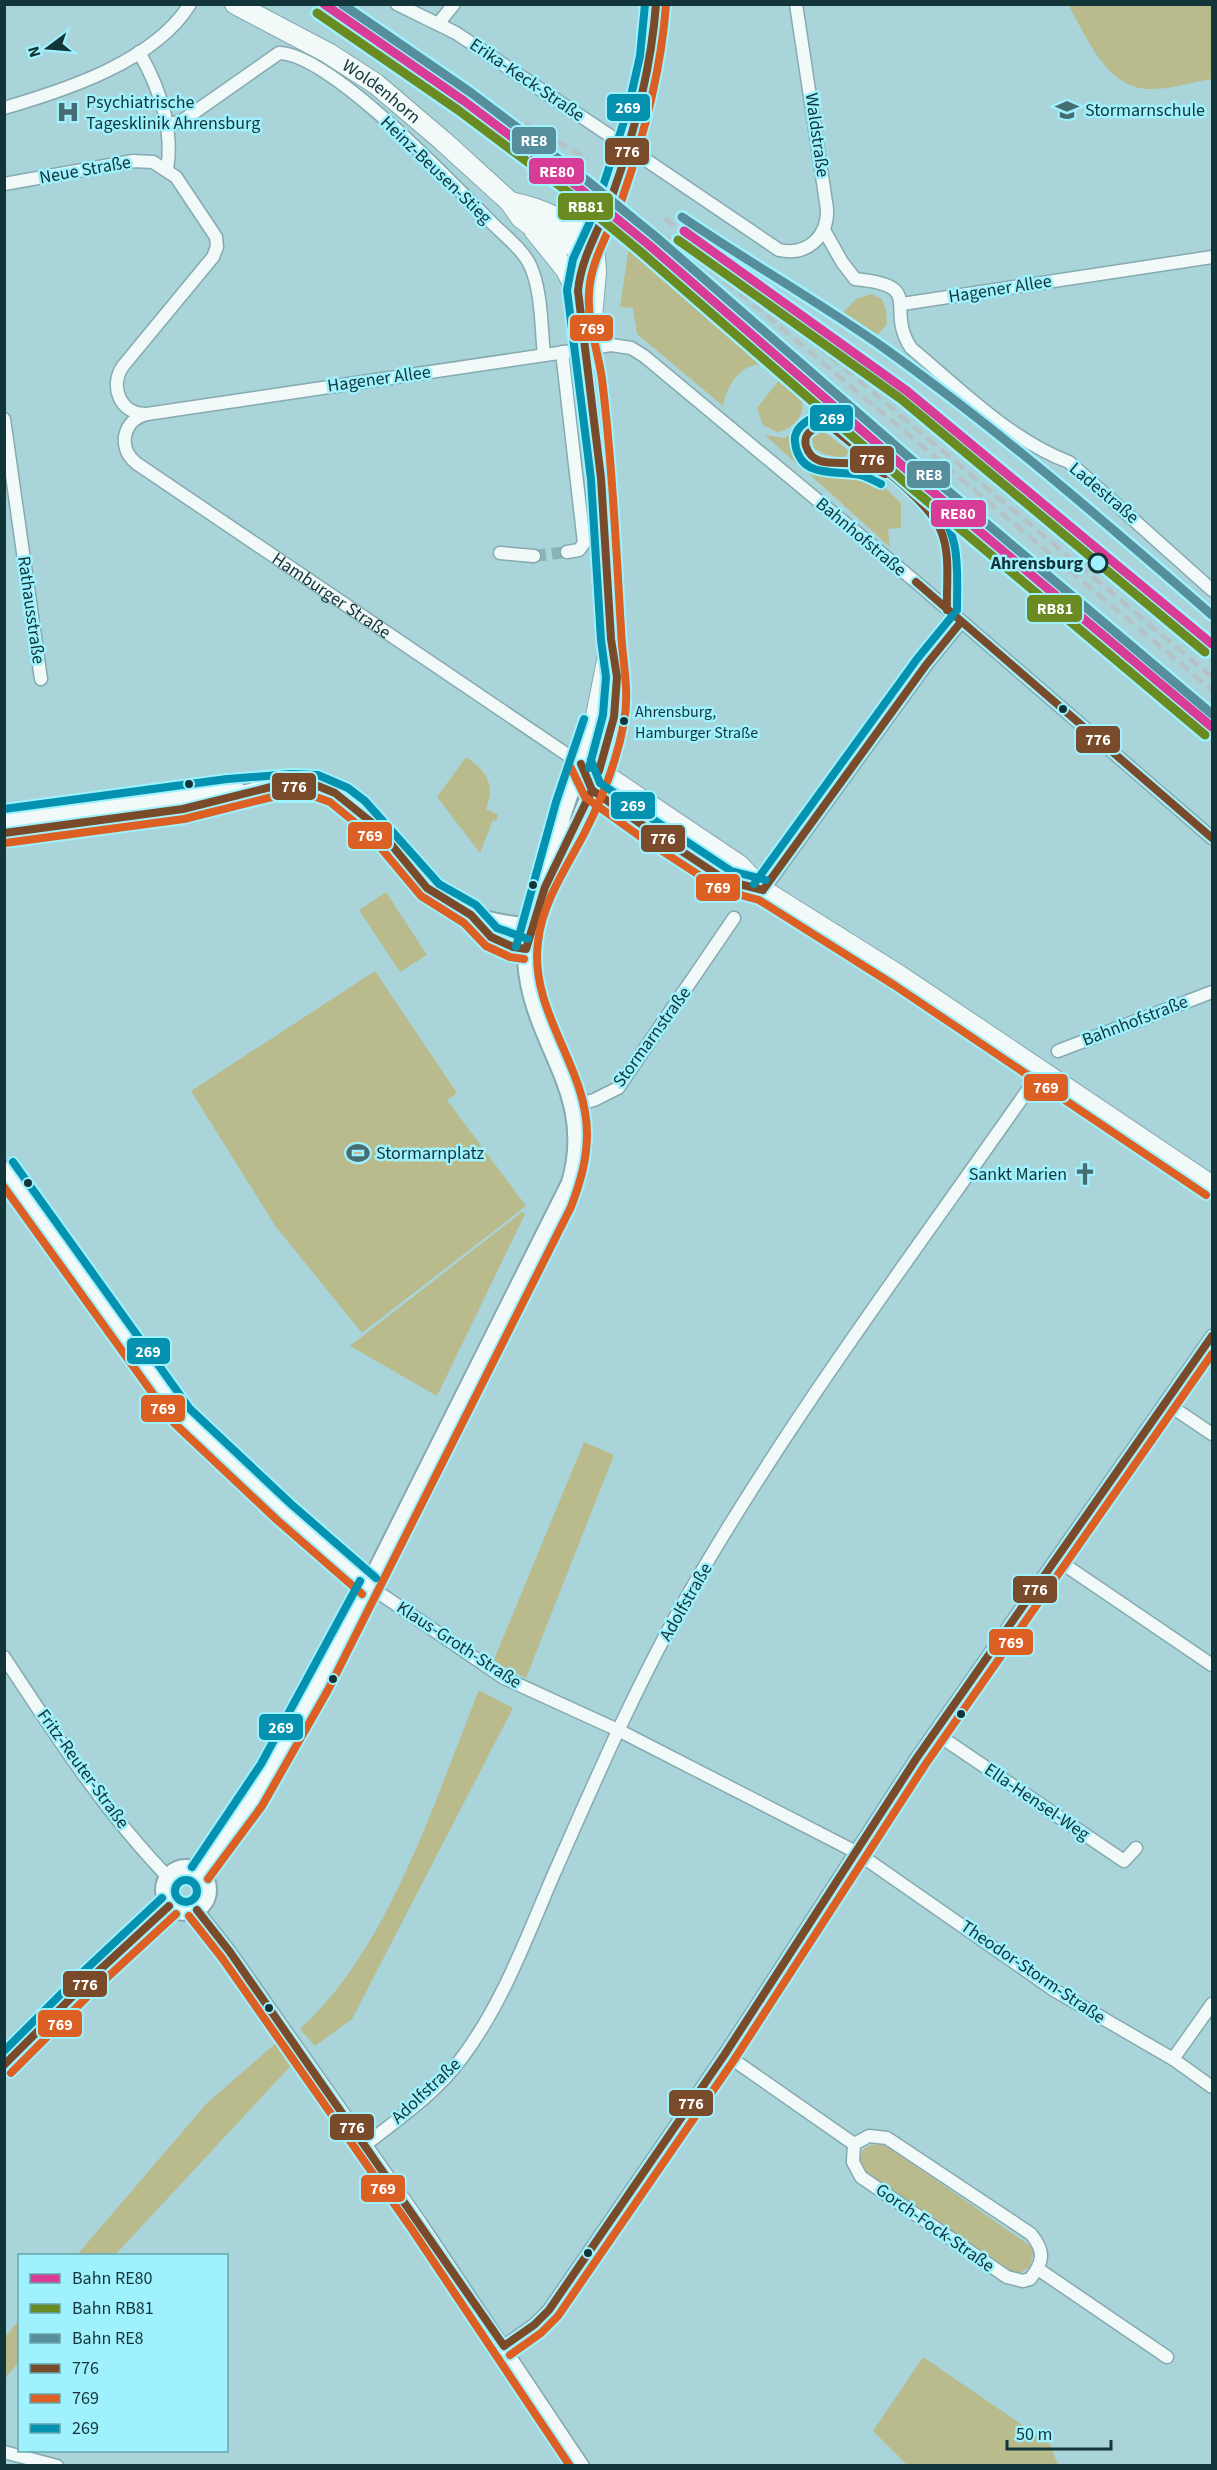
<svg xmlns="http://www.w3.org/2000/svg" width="1217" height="2470" viewBox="0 0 1217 2470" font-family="'Source Sans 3',sans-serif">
<rect width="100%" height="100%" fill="#a8d4da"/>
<path fill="#babb8c" d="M1068,5H1212V79C1192,82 1169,90 1148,89C1105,87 1087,36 1068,5Z
M630,239L775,366C746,357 728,380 723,406L637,334L633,308L620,307Z
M871,294L882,299L886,310L887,324L878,334L869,331L842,314L856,299Z
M780,379C786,384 795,389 799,396C810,412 792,430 777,432L763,425L757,408Z
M803,390L842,422C834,421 826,418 818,419C795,422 792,446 803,463L800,467L765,435L784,438C804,431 816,408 803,390Z
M823,431L849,451L844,458L824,454L814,448L812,438Z
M854,467L873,476L901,503V528L888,529L890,547L807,472L810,468L830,472Z
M466,757C486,770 496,785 486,809L498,815L496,821L493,820L480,853L437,797Z
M386,892L427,955L400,972L359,910Z
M375,971L457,1093L447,1100L526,1206L362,1333L276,1227L191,1091Z
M522,1212L525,1214L437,1396L350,1346Z
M584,1442L614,1455L526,1678L493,1662Z
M479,1690L513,1708L352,2019L315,2046L300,2029C389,1949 435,1799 479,1690Z
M282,2038L298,2058L115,2255L76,2256L207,2103Z
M877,2144L887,2146L1032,2247L1033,2256L1029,2268L1019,2273H1012L872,2178C859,2166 853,2147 877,2144Z
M19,2320V2362L5,2378V2337Z
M923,2357L1050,2444L1058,2465H907L873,2431Z"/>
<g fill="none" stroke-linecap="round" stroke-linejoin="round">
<path stroke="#8ab4ba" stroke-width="12" stroke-dasharray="12 6" stroke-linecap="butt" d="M534,556L567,552"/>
<path stroke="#8ab4ba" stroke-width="16" stroke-dasharray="16 8" stroke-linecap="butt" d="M594,244L630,137"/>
<g stroke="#86aaaf" stroke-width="15">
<g id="street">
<path d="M397,4L456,33L609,135"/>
<path d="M438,24L454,4"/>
<path d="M139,52C159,87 174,129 167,170"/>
<path d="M4,108C66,90 155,61 190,4"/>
<path d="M166,125L182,121L279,53C330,54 449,180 487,218C500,232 522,248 530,265C542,291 541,327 544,355"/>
<path d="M652,164L779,250C807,256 828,237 827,209L796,4"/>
<path d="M4,184L133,161L153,162L176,177L216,237L217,247L213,257L123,366C109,386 120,414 146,414"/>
<path d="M824,230L842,262L855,279C927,286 884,307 911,348C959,388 1010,440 1069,462L1212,590"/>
<path d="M902,304L1212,257"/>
<path d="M611,345L631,348L644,356L916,582L1212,838"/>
<path id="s1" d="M572,351L147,414C123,420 117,447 136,463L581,764"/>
<path d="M562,352L584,543L579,550L567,552"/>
<path d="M4,419L41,679"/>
<path d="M500,553L534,556"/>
<path d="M763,890L926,665L961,622"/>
<path d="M1058,1051L1212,992"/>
<path d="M574,1105L594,1100L618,1088L734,918"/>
<path d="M4,1168L182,1416L284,1512L369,1586L504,1678L620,1731L856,1852L1054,1990L1173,2059L1212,2087"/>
<path d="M1166,1403L1212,1434"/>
<path d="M1056,1559L1212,1665"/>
<path d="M4,1657C54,1733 104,1811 168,1877"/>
<path d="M935,1733L1124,1861L1136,1848"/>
<path d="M197,1910L230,1952L420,2222L583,2466"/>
<path d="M725,2054L854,2144"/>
<path d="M1173,2059L1212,2004"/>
<path d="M869,2136L887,2138L1031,2234C1045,2251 1044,2262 1030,2279L1023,2281L1007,2277L861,2177L853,2162L854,2144Z"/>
<path d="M365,2145C398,2119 436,2093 461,2059C502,2005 526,1939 553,1876C595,1781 637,1683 689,1593C794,1411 922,1242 1041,1071"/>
<path d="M1038,2269L1167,2357"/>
<path d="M504,2346L534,2325L549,2310L725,2054L916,1759L1212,1336"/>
<path d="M4,2452L57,2466"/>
</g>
</g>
<g stroke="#86aaaf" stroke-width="20">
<path id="secondary" d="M630,137L653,44L656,4
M4,820L228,789L237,790
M4,833C65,826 125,819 185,809C224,802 289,773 327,789C371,807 395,854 426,887C452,915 494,923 530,927
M557,859L578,823L592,790
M472,915C486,935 502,946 526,949
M164 1890a22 22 0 1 1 44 0a22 22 0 1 1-44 0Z
M200,1873L253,1801L319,1685L570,1183C597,1091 531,1045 526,960C524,931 538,903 547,877C553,860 555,841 560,824C566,803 573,784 581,764
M4,2066L91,1978L169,1906"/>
</g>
<g stroke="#86aaaf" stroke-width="22">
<g id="primary">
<path id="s2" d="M235,4L328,53L376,84L443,141L510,202L521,218L533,227L575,247L594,244"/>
<path d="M510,202C542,208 570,222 594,244L596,272L588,362"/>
<path d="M534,230L566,270L578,294"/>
<path d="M582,339C575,308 573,269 594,244"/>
<path d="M581,764L599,771L739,865L763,890L900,976L1212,1186"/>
<path d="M581,764L592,790L651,831L727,881L763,890"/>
<path d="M581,764L596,716L608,656"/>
<path d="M595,782C614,733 620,689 611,638"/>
</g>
</g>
<use href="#street" stroke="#f2f9f9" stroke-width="12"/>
<use href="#secondary" stroke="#f2f9f9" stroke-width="16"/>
<use href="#primary" stroke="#f2f9f9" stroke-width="20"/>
<path stroke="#b6c3c6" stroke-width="4.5" stroke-dasharray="12 6" stroke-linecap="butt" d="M326,4L471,91L735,289L1212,690
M525,123L588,159
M665,218L1212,677"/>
<g stroke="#86aaaf" stroke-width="15" stroke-linecap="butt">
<path id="street-bridge" d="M609,135L652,164
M572,351L611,345"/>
</g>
<use href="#street-bridge" stroke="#f2f9f9" stroke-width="12"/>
<g stroke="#9ff1fd" stroke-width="12">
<path id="bus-1" d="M885,474C877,470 868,465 859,464C841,460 813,470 806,446C803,434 811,431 820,425L834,429C863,454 927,497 941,531C951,555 946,585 947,610
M916,582L1212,838
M581,764L592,790L651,831L727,881L763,890
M599,771L614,717L617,677L611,639L601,478L578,291C581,257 600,228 612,196C634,134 651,71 656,4
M4,833L183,809L271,787L318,786L335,793L376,826L427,888L471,915L491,937L513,947L526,949
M763,890L926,665L961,622
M526,949L545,887L592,790
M197,1910L230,1952L504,2346
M4,2065L91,1978L169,1906
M504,2346L534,2325L549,2310L725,2054L916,1759L1212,1336"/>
</g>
<g stroke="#9ff1fd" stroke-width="12">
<path id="bus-2" d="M571,768L585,797L645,840L722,890L759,900L894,985L1206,1195
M5,843L184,819L272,797H316L330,802L369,834L421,896L464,923L486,946L510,957L524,959
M4,1187L174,1423L277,1520L362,1594
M208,1879L262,1806L328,1690L571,1207C580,1183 587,1160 587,1134C587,1066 529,1012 538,942C542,903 566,868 584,834C602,799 617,761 624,722C630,690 622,660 621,629C616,545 612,462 602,379C598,351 587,322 589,293C590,261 611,229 622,199C644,136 661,72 666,5
M189,1916L222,1958L411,2228L570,2466
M11,2073L98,1986L176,1914
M510,2355L541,2333L558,2316L734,2060L925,1765L1212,1354"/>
</g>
<g stroke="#9ff1fd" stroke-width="12">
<path id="bus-3" d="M881,484C872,480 864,474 854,474C828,471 799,476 795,442C793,428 807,420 818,415L840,420L931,500C962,535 957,566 957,610
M591,760L600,783L657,822L731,871L766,880
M589,768L603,715L606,677L601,640L591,479L567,290L573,259L595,211L628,109L640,56L645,4
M4,809L227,779L291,774L318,775L348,788L365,801L439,884L476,905L497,928L528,939
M754,884L917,659L953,615
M516,947L556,802L584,719
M13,1162L190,1409L291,1504L376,1578
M192,1867L261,1764L360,1581
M175 1891a11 11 0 1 1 22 0a11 11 0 1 1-22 0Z
M4,2051L84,1971L162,1898"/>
</g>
<use href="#bus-1" stroke="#7a4b2a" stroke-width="8"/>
<use href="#bus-2" stroke="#dc6024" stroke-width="8"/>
<use href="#bus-3" stroke="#0492b0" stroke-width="8"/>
<g stroke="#9ff1fd" stroke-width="14">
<path id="rail-1" d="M324,4L464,101L578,187L649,245L921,482L1212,727
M684,231L907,391L1212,644"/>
</g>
<g stroke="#9ff1fd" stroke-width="14">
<path id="rail-2" d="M317,13L458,110L572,195L642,253L914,490L1205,735
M678,240L901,399L1205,652"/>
</g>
<g stroke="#9ff1fd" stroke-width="14">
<path id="rail-3" d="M342,4L470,92L585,179L656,237L928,474L1212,714
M682,217C748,262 819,302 884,348C999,430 1106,523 1212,615"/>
</g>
<use href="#rail-1" stroke="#d83c96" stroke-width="9"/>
<use href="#rail-2" stroke="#6a8a22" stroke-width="9"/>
<use href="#rail-3" stroke="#578e9c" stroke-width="9"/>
</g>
<defs>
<g id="school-bare" transform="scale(1.8)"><path d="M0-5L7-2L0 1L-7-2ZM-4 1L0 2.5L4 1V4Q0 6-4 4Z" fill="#466d72" stroke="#9ff1fd" stroke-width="2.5" paint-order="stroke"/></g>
<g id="hospital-bare" transform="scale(1.8)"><path d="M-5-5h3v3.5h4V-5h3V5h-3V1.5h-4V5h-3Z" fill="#466d72" stroke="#9ff1fd" stroke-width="2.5" paint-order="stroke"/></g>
<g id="stadium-bare" transform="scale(1.8)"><path d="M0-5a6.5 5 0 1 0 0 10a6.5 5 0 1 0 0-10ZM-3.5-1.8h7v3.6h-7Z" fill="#466d72" stroke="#9ff1fd" stroke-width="2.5" paint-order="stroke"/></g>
<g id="church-bare" transform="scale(1.8)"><path d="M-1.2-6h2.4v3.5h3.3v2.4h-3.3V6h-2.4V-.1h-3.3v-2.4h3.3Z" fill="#466d72" stroke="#9ff1fd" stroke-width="2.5" paint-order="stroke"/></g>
</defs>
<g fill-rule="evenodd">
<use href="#school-bare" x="1067" y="110"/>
<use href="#hospital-bare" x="68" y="112"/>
<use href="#stadium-bare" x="358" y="1153"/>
<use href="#church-bare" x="1085" y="1174"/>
</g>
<circle fill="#9ff1fd" stroke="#12353a" stroke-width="3" cx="1098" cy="563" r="9"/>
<g fill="#12353a" stroke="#9ff1fd" stroke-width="2">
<circle cx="1063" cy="709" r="5"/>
<circle cx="624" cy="721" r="5"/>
<circle cx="189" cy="784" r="5"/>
<circle cx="533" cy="885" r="5"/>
<circle cx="28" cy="1183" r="5"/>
<circle cx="333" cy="1679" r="5"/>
<circle cx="961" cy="1714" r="5"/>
<circle cx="269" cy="2008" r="5"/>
<circle cx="588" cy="2253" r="5"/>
</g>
<g text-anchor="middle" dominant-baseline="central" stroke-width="5" stroke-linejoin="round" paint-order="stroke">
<g font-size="16" fill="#12353a" stroke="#9ff1fd" text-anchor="start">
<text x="635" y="712">Ahrensburg,<tspan x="635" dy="21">Hamburger Straße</tspan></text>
</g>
<g font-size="18" fill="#12353a" stroke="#9ff1fd">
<text transform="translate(527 80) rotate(34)">Erika-Keck-Straße</text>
<text stroke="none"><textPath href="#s2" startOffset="171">Woldenhorn</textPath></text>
<text transform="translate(817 135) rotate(82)">Waldstraße</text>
<text transform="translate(85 170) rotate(-10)">Neue Straße</text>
<text transform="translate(436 170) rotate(44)">Heinz-Beusen-Stieg</text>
<text transform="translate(1000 289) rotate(-9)">Hagener Allee</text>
<text transform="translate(379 379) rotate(-8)">Hagener Allee</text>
<text transform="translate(1104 493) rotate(40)">Ladestraße</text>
<text transform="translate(861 537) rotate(40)">Bahnhofstraße</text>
<text stroke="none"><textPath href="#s1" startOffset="729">Hamburger Straße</textPath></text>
<text transform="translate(31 610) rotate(82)">Rathausstraße</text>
<text transform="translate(1135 1021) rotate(-21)">Bahnhofstraße</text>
<text transform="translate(652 1037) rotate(-54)">Stormarnstraße</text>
<text transform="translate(686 1602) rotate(-60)">Adolfstraße</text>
<text transform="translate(459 1645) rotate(33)">Klaus-Groth-Straße</text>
<text transform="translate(83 1769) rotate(54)">Fritz-Reuter-Straße</text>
<text transform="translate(1037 1802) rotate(34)">Ella-Hensel-Weg</text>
<text transform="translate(1033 1972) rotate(34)">Theodor-Storm-Straße</text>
<text transform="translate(426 2091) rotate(-43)">Adolfstraße</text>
<text transform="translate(935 2228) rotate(35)">Gorch-Fock-Straße</text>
</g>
<g font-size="18" fill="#12353a" stroke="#9ff1fd" text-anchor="start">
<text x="86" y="102">Psychiatrische<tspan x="86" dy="21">Tagesklinik Ahrensburg</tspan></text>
<text x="1085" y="110">Stormarnschule</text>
<text x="376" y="1153">Stormarnplatz</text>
<text x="1067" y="1174" text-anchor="end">Sankt Marien</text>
</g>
<g font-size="18" font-weight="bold" fill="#12353a" stroke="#9ff1fd" text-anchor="end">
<text x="1083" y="563">Ahrensburg</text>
</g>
</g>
<g stroke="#9ff1fd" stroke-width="2">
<rect x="606" y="93" width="45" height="29" rx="6" fill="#0492b0"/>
<rect x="511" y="126" width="46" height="29" rx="6" fill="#578e9c"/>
<rect x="604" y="137" width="46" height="29" rx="6" fill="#7a4b2a"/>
<rect x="528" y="157" width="57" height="28" rx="6" fill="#d83c96"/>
<rect x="557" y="192" width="57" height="29" rx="6" fill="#6a8a22"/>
<rect x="569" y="314" width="45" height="28" rx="6" fill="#dc6024"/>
<rect x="809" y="404" width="45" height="28" rx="6" fill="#0492b0"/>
<rect x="849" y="445" width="46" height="29" rx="6" fill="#7a4b2a"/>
<rect x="906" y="460" width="45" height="29" rx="6" fill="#578e9c"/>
<rect x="930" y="499" width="57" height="29" rx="6" fill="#d83c96"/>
<rect x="1026" y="594" width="57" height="29" rx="6" fill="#6a8a22"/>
<rect x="1075" y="725" width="46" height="29" rx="6" fill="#7a4b2a"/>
<rect x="271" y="772" width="46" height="29" rx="6" fill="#7a4b2a"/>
<rect x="610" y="791" width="46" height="29" rx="6" fill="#0492b0"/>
<rect x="347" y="821" width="46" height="29" rx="6" fill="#dc6024"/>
<rect x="640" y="824" width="46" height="29" rx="6" fill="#7a4b2a"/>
<rect x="695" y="873" width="46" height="29" rx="6" fill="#dc6024"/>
<rect x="1023" y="1073" width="46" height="29" rx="6" fill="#dc6024"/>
<rect x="126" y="1337" width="45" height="28" rx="6" fill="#0492b0"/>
<rect x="140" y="1394" width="46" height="29" rx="6" fill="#dc6024"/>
<rect x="1012" y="1575" width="46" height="29" rx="6" fill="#7a4b2a"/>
<rect x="988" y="1628" width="46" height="28" rx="6" fill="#dc6024"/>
<rect x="258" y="1713" width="46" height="28" rx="6" fill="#0492b0"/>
<rect x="62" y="1970" width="46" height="28" rx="6" fill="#7a4b2a"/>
<rect x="37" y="2009" width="46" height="29" rx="6" fill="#dc6024"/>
<rect x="668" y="2089" width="46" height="28" rx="6" fill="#7a4b2a"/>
<rect x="329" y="2113" width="46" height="28" rx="6" fill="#7a4b2a"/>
<rect x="360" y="2174" width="46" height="29" rx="6" fill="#dc6024"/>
</g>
<g font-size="16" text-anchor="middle" font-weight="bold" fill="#fff">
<text x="628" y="113">269</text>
<text x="534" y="146">RE8</text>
<text x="627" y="157">776</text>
<text x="557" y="177">RE80</text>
<text x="586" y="212">RB81</text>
<text x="592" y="334">769</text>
<text x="832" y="424">269</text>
<text x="872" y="465">776</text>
<text x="929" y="480">RE8</text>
<text x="958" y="519">RE80</text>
<text x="1055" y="614">RB81</text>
<text x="1098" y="745">776</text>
<text x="294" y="792">776</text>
<text x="633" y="811">269</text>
<text x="370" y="841">769</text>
<text x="663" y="844">776</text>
<text x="718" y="893">769</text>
<text x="1046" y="1093">769</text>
<text x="148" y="1357">269</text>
<text x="163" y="1414">769</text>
<text x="1035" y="1595">776</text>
<text x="1011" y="1648">769</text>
<text x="281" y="1733">269</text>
<text x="85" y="1990">776</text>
<text x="60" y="2030">769</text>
<text x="691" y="2109">776</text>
<text x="352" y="2133">776</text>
<text x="383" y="2194">769</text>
</g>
<rect width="1217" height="2470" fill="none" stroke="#12353a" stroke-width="12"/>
<rect x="18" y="2254" width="210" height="198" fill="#9ff1fd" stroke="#67a6af" stroke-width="1.5"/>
<rect x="30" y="2274" width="30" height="9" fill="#d83c96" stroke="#67a6af" stroke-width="1.5"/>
<text x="72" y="2284" font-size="18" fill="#12353a">Bahn RE80</text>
<rect x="30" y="2304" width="30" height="9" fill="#6a8a22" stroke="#67a6af" stroke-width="1.5"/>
<text x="72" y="2314" font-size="18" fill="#12353a">Bahn RB81</text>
<rect x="30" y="2334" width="30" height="9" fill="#578e9c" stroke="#67a6af" stroke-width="1.5"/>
<text x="72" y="2344" font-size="18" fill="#12353a">Bahn RE8</text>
<rect x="30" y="2364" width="30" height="9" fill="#7a4b2a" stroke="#67a6af" stroke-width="1.5"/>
<text x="72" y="2374" font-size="18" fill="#12353a">776</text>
<rect x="30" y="2394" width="30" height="9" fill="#dc6024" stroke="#67a6af" stroke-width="1.5"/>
<text x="72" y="2404" font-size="18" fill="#12353a">769</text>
<rect x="30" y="2424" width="30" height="9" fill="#0492b0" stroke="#67a6af" stroke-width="1.5"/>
<text x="72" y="2434" font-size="18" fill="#12353a">269</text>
<g transform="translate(48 48) rotate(254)" stroke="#9ff1fd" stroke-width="4.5" paint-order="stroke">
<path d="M0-4.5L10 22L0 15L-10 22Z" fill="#12353a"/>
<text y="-9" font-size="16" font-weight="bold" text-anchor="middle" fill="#12353a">N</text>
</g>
<path d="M1007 2440v9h104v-9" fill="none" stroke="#12353a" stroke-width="3"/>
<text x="1016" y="2440" font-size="18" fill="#12353a" stroke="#9ff1fd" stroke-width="4.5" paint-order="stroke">50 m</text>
</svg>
